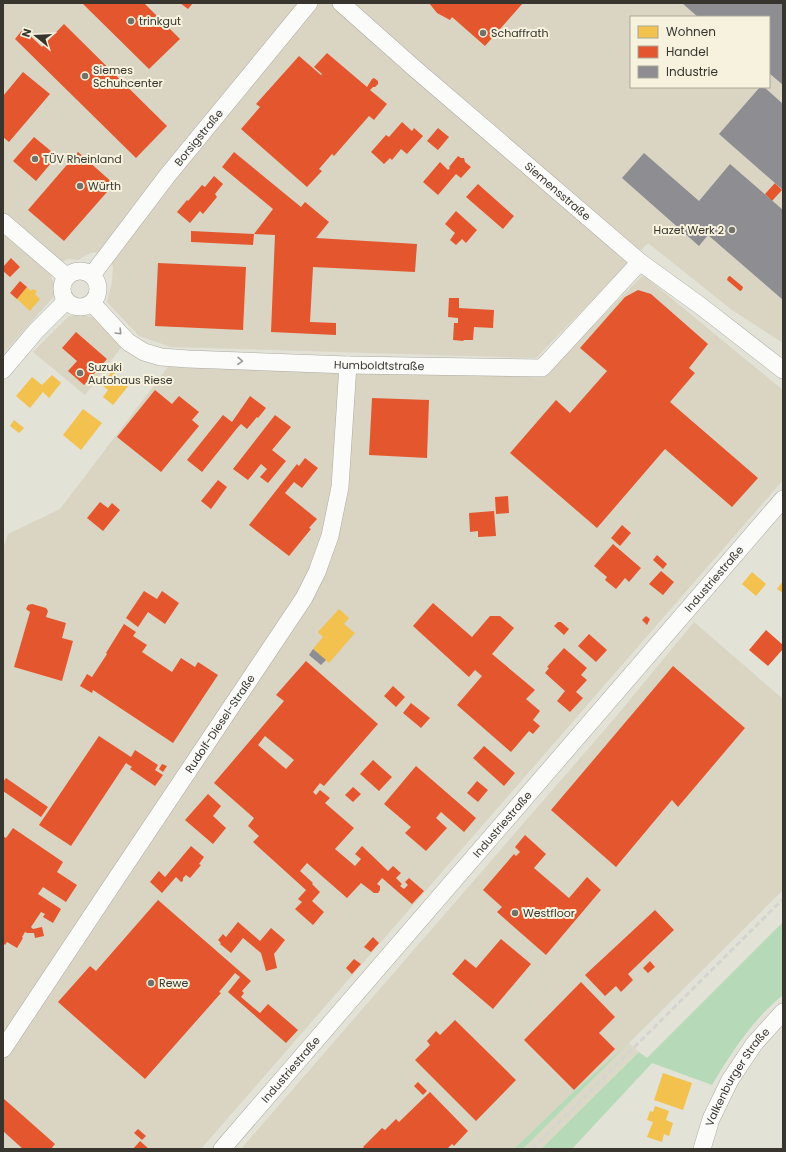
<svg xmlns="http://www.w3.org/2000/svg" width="786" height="1152" viewBox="0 0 786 1152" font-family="Poppins,sans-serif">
<rect width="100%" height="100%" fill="#e3e2d7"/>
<path fill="#dad4c3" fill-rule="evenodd" d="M3,3H783V343L732,310L648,243L536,358L171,347L139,336L107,302L112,282L113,266L95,252L88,254L78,260L68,259L62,262L51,277L54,283L55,295L3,354ZM631,17H769V87H631Z
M643,275L783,390V480L201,1149H3V548L8,534L60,509L168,367L545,375Z
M81,315L93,317L124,344L85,395L33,352L69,316Z
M694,622L783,699V890L629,1043L571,1094L514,1149H241L614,719Z"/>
<path fill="#dcd8c6" d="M629,1043L639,1052L541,1149H523Z"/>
<path fill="#b6d9b7" d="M783,922V995C753,1019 731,1053 712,1085L652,1063L572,1149H541L639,1052L647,1058Z
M629,1043L523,1149H514L571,1094Z"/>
<path fill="#f2c14e" d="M27,287L31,291L33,289L37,291L35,294L40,299L30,311L17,299Z
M112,371L129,385L113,405L103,397L108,390L102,385Z
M52,375L61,383L49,398L43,392L30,408L16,396L32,377L42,385Z
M83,409L102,423L81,450L63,435Z
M14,420L24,428L19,433L10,426Z
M752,572L766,584L756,596L742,584Z
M783,581V593L777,589Z
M339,609L349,618L344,624L355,633L329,663L313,649L323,637L318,632Z
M663,1073L692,1083L683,1110L654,1100Z
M655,1106L669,1111L666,1120L673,1123L669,1136L664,1134L662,1142L647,1137L653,1122L647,1120L650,1111L653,1112Z"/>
<path fill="#e4572e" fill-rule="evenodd" d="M82,3H144L180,39L149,69Z
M180,3H193L188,9Z
M429,3H523L485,46L452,17L450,20L437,13Z
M64,24L167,126L136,158L15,39L23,29L42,47Z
M327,53L367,87L372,79L374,78L378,81V84L375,87H373L370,90L387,104L374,120L369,116L334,156L332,154L319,169L322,171L307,187L241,129L260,107L256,104L299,56L321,75L322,74L314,67Z
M23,72L50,94L9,142L3,137V96Z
M402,122L412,131L414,128L423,136L407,154L401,149L392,160L390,158L384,164L371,152L386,135L389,137Z
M438,128L449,137L438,150L427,141Z
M34,137L57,156L36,181L13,161Z
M78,152L114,184L64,241L28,210Z
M234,152L301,207L305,202L329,222L316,238L417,244L415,272L313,267L310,322L336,323V335L271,332L275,235L254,234L273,209L222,167Z
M458,156L461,158H464L465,162L471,167L461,178L456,174L438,195L423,182L440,162L448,170L450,168L449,167Z
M214,176L223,184L215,194L217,197L203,214L200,211L190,223L177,212L187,200L188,201L202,185L205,187Z
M775,183L782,190L772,201L765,194Z
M478,184L514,216L503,229L466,197Z
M456,211L477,230L466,243L462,239L456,245L450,240L455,233L445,224Z
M191,231L254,234L253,245L191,242Z
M11,258L20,267L10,277L3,271V267Z
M158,263L246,267L243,330L155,326Z
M730,276L743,287L742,290L740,291L727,280L728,277Z
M20,281L27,287L17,299L10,293Z
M638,290L651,294L708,344L689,368L695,373L670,402L758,478L732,507L665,449L597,528L510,453L556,400L570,413L607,371L580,348L625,297Z
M449,298H459V308L494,310L493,328L474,327L473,340H463L464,341L453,340L454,323H458V318L448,317Z
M76,332L107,359L84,385L68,371L77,361L62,348Z
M155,390L172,404L179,396L199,412L192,420L199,426L161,472L117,437Z
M250,396L266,408L258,418L257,417L247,429L241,424L238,427L202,472L187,460L223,415L232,422Z
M372,398L429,400L427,458L369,455Z
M275,415L291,427L272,450L286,461L268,483L260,477L267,469L261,464L248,480L233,469Z
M305,458L318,468L302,488L294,482L285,493L317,519L309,528L311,529L289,556L249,525L297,464L299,466Z
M218,480L227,487L211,509L201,501Z
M508,496L509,513L496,514L495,497Z
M100,502L108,508L112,503L120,510L103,531L87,518Z
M494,511L496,536L478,537V531L470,532L469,513Z
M622,525L631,533L620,546L611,538Z
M613,544L641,568L629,582L625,578L616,589L605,580L607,577L594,566Z
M657,555L667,564L663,569L653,560Z
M661,571L674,582L663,595L649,584Z
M144,591L157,599L162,591L179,603L165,624L148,612L138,627L126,618Z
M433,603L472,637L490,616H500L514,628L492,654L535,690L526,699L540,711L533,720L540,726L533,734L529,731L511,752L457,705L482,676L475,670L469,677L413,626Z
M32,604L46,608L48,611L46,617L66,623L62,638L73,641L62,681L14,667L30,612L26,609L28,605Z
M646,616L650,619L647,625L642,620Z
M558,622H561L569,629L564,635L554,626Z
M124,624L136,632L133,636L147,645L142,652L172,672L181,658L195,667L198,662L218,675L173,743L93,690L92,693L80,686L87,674L92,677L107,654L106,653Z
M766,630L783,645V649L768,666L749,650Z
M589,634L607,650L596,662L578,646Z
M564,648L587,668L581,675L587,680L576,692L583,698L570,712L557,701L565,691L545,673L549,668L547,667Z
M306,661L378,724L324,786L320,783L313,792L316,795L320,790L330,798L325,803L354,828L335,849L355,866L361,859L355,854L362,846L388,871L393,866L401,873L396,878L402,884L400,886L404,889L408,885L405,882L409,878L424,891L412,904L382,878L377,884L380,886V890L378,893H374L361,883L347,898L307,863L300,871L313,883L312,884L320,892L312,901L324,912L313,925L295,909L302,902L298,899L306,890L253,842L259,836L248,826L254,818L214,783L284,701L276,695ZM265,736L294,760L286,769L258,745Z
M673,666L745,728L678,807L672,800L616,867L551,810Z
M393,686L405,697L396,707L384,696Z
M411,703L430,718L421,728L403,713Z
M99,736L131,757L135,750L158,765L155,770L163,775L155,786L130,769L132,767L126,763L71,846L39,825Z
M484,746L515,773L504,786L473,758Z
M373,760L392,777L379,791L360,774Z
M162,764L167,766L163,772L159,769Z
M416,766L476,818L464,832L441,812L436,818L447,828L426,851L405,833L411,827L384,804Z
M6,778L48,807L41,817L3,791V782Z
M477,781L488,790L478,802L467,793Z
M353,787L361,794L353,802L345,795Z
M208,794L221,806L213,816L226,828L213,844L185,820Z
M13,828L63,862L57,872L77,885L66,902L43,887L38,894L61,909L53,923L43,917L45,914L41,912L31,927L33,929L42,927L44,936L35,938L34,933H27L25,932L22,937L23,938L17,948L7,942L5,945L3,943V836L6,838Z
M525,835L546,854L534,868L569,898L587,877L601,890L546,955L497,912L502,907L483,890L514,854L516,856L520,852L515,847Z
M191,846L204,857L199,864L201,865L190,878L186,875L183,878V881L181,882L176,877L162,893L150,882L159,871L165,877Z
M158,900L251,981L242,991L244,993L241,997L260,1013L268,1004L298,1030L286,1043L228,992L240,977L235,973L219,992L221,993L145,1079L58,1002L90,966L96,971Z
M655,910L674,930L628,974L633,980L621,992L616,986L605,996L585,975Z
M238,922L260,941L271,928L285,940L274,954L277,968L266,971L261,953L243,938L231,953L220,944L221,943L218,940L223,934L226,937Z
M373,937L379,943L371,952L364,947Z
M501,939L531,964L493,1009L452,974L465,959L476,968Z
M354,959L361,964L352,974L346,968Z
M650,961L655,967L648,973L643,968Z
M581,982L615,1017L599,1033L615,1049L574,1090L524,1040Z
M455,1020L516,1080L476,1121L415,1060L430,1045L427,1041L436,1031L440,1035Z
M418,1082L427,1091L423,1095L414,1086Z
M430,1092L468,1131L454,1146L452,1144L447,1149H365L363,1147L382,1128L385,1130L396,1119L399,1122Z
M3,1098L55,1144L51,1149H23L3,1131Z
M138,1129L146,1136L142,1140L134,1133Z
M140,1141L149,1149H133Z"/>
<path fill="#8d8d92" d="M682,3H783V85L769,73V17H698Z
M760,87H764L783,104V190L719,134Z
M644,153L699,201L730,164L783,210V300L708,235L699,246L622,178Z
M313,649L326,660L321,665L309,655Z"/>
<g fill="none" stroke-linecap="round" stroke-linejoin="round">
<g stroke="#abaaa2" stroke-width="18">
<g id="minor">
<path id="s1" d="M341,3L413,67L640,262L702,307L783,370"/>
<path d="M3,222L67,277"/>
<circle cx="80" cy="289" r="18"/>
<path id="s2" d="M92,275L167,176L309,3"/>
<path id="s3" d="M92,303L128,342L144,352L161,357L188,359L348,365L542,368L640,262"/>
<path d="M3,370L36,331L66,301"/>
<path id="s4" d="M3,1049L110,888L304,598L317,572L330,536L340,487L348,365"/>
<path id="s5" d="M222,1149L783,499"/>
<path id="s6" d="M702,1149L711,1119L730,1080L754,1044L783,1012"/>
</g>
</g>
<use href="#minor" stroke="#fbfbf9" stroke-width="17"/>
<path stroke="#d5d4d0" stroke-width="3" stroke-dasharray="6 3" stroke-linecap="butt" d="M532,1149L783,899"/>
</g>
<defs><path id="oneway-chevron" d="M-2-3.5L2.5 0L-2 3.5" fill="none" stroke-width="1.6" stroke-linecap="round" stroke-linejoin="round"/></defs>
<g stroke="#999894">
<use href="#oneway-chevron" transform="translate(119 332) rotate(46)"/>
<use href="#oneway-chevron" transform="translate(240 361) rotate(2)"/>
</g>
<g fill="#737269" stroke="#f6f2de" stroke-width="1.5">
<circle cx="131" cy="21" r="4"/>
<circle cx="483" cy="33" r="4"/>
<circle cx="85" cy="76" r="4"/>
<circle cx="35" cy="159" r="4"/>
<circle cx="80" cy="186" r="4"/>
<circle cx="732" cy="230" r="4"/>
<circle cx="80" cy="373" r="4"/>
<circle cx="515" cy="913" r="4"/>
<circle cx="151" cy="983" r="4"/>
</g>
<g text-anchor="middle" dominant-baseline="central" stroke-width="4" stroke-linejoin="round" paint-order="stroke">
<g font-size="11" fill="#37352e" stroke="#f6f2de" text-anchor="start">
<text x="139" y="21">trinkgut</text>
<text x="491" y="33">Schaffrath</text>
<text x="93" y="70">Siemes<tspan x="93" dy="13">Schuhcenter</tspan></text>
<text x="43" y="159">TÜV Rheinland</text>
<text x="88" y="186">Würth</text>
<text x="724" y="230" text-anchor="end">Hazet Werk 2</text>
<text x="88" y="367">Suzuki<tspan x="88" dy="13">Autohaus Riese</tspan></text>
<text x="523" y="913">Westfloor</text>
<text x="159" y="983">Rewe</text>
</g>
<g font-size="11" fill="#37352e" stroke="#f6f2de">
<text stroke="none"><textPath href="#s2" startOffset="174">Borsigstraße</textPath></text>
<text stroke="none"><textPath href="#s1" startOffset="287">Siemensstraße</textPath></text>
<text stroke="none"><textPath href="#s3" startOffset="308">Humboldtstraße</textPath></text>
<text stroke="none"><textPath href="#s5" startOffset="753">Industriestraße</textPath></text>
<text stroke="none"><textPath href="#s4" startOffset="391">Rudolf-Diesel-Straße</textPath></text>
<text stroke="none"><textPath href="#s5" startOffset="429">Industriestraße</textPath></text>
<text stroke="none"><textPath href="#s5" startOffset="105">Industriestraße</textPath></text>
<text stroke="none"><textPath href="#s6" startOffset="81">Valkenburger Straße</textPath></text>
</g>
</g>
<rect width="786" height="1152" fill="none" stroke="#37352e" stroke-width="8"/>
<rect x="630" y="16" width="140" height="72" fill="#f6f2de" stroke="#aaa698"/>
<rect x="638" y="26" width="20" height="12" fill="#f2c14e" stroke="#aaa698"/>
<text x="666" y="36" font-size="12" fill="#37352e">Wohnen</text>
<rect x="638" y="46" width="20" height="12" fill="#e4572e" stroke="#aaa698"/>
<text x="666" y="56" font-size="12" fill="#37352e">Handel</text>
<rect x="638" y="66" width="20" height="12" fill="#8d8d92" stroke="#aaa698"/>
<text x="666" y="76" font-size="12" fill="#37352e">Industrie</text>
<g transform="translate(36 36) rotate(288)" stroke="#f6f2de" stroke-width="3" paint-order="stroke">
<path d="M0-3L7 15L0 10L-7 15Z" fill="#37352e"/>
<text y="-6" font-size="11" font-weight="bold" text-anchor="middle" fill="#37352e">N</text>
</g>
</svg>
